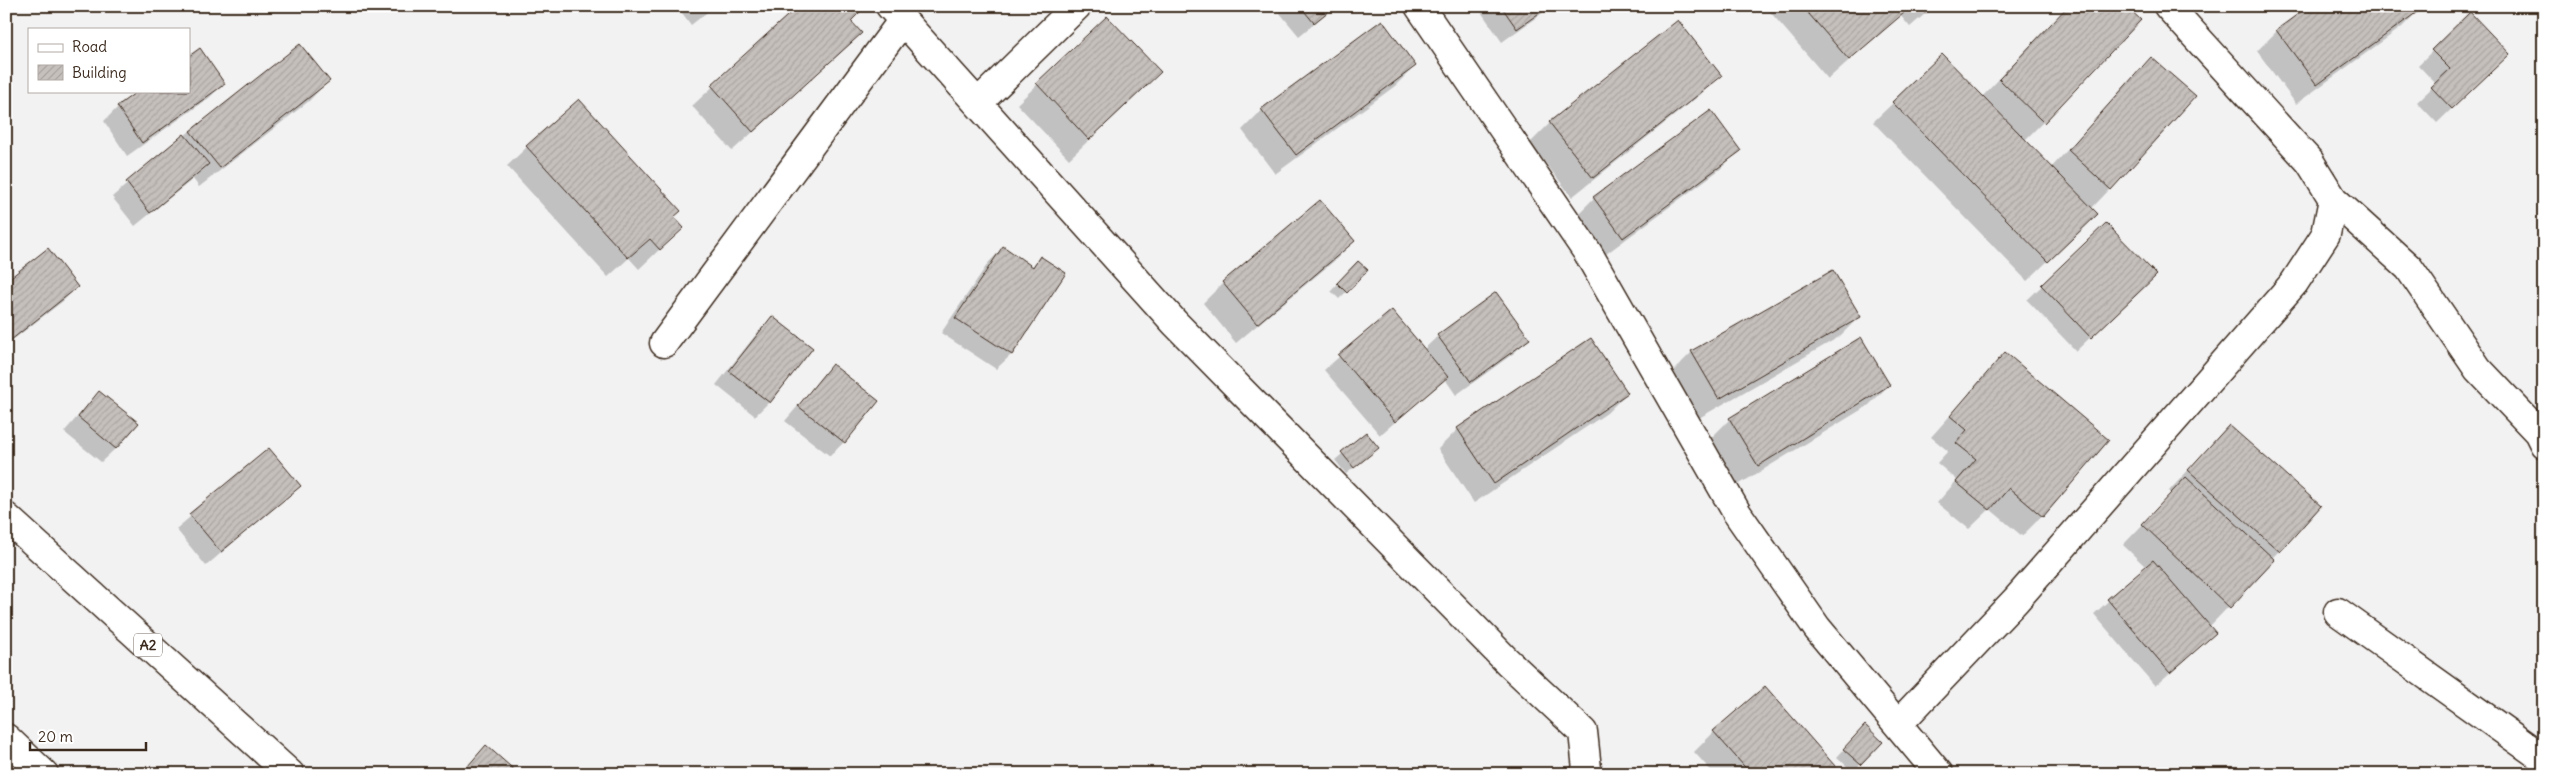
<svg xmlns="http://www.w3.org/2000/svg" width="2550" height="780" viewBox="0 0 2550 780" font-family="Delius,sans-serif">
<defs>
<pattern id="building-hatch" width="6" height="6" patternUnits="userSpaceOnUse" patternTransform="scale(1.25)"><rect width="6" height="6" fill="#c6c0bd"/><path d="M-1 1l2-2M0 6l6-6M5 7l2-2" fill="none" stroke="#aba5a2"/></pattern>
</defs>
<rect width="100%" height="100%" fill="#f3f2f2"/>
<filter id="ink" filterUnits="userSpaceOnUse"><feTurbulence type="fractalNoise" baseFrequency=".02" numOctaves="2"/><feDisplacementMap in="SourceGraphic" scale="10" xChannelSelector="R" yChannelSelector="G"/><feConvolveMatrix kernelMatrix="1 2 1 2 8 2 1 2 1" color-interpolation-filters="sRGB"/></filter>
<g filter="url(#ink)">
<path fill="#0003" d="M677,6H715L691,25Z
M800,6L840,53L732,151L692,106Z
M1274,6H1336L1299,36Z
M1477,6H1552L1502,42Z
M1765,6H1934L1910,27L1900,15L1828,79Z
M2068,6L2043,122L2024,141L2051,168L2151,58L2110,189L2091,209L2076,234L2027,281L1873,122L1893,103L1982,97Z
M2422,7L2402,27L2296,104L2257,51L2277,31Z
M2470,14L2494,68L2437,123L2417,102L2436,84L2418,65Z
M1107,18L1140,92L1069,159L1017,104Z
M199,50L223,84L209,98L127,156L104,121L118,107L140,91H189V57Z
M1415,66L1395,86L1275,174L1242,130L1262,110Z
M1720,75L1700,95L1572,197L1530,143L1550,123Z
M328,81L309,101L199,187L193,179L135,226L112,197L190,131Z
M1710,112L1739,151L1719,170L1602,257L1574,218L1594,198Z
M527,147L672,217L682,228L639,269L629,258L608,277L507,166Z
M1320,202L1354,241L1334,261L1236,343L1203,303L1223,283Z
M2106,225L2141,289L2076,351L2027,300Z
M1003,248L1031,267L1040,258L1065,273L1011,355L996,369L941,333L989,262Z
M1351,270L1346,292L1339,299L1331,291Z
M6,283L77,287L63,301L6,345Z
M1391,312L1423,350L1438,336L1528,339L1514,353L1456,395L1445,379L1380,435L1324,370Z
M1859,317L1839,337L1699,418L1672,372L1692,352Z
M772,318L769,402L755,416L716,385L758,332Z
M1591,340L1627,393L1607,413L1474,503L1438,449L1458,429Z
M2005,354L2042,516L2022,536L1990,509L1969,529L1937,503L1957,480L1937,463L1948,451L1931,437Z
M833,365L844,442L830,456L785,421Z
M1889,385L1869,405L1738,485L1710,439L1730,419Z
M99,392L116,448L101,462L64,432Z
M2229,426L2279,551L2271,559L2273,560L2209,627L2215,633L2155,686L2094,614L2146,567L2123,545L2172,494L2169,491Z
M1366,434L1370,455L1346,474L1335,460Z
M269,450L299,486L206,566L176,529Z
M1714,732L1841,774H1714L1694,752Z
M1858,734L1881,742L1853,772L1837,757Z
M486,746L518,774H460Z"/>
<path fill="url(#building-hatch)" stroke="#3b2a1e" d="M798,6H866L851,21L862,33L753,132L711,85Z
M1300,6H1335L1314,23Z
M1501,6H1549L1517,29Z
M1802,6H1898L1904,13L1849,60Z
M1918,6H1934L1925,14Z
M2068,6H2126L2141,20L2044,123L1999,79Z
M2309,6H2423L2424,7L2317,85L2276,30Z
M2470,12L2510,54L2452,109L2431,87L2450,69L2431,50Z
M1107,16L1161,72L1089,140L1036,83Z
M1382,20L1416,66L1296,155L1261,109Z
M1678,20L1722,76L1593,178L1549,122Z
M300,44L330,81L220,168L190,131Z
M200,48L225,84L142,143L117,106L138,91H189V56Z
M1942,54L2098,214L2048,262L1892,102Z
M2151,57L2196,96L2111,190L2068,150Z
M579,99L681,211L674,217L684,228L660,250L650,239L628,258L526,146Z
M1711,110L1741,151L1623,238L1593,197Z
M184,134L209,164L150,213L126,182Z
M1320,200L1355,241L1257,324L1222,282Z
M2106,223L2157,275L2091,338L2041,285Z
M1003,246L1033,267L1040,256L1066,273L1012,355L955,318Z
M48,248L78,287L6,344V281Z
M1358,261L1368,270L1347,293L1337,283Z
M1833,270L1861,317L1719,399L1691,351Z
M1496,292L1530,339L1471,382L1437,335Z
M1392,310L1448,377L1395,422L1338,355Z
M772,316L813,348L770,403L729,371Z
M1861,337L1890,385L1758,466L1729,418Z
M1591,338L1628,393L1494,484L1457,428Z
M2005,352L2109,440L2043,517L2009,488L1990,510L1956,482L1976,459L1956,443L1967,430L1950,416Z
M832,364L879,401L845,443L798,406Z
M99,391L139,423L116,449L78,417Z
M2229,425L2321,506L2280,552L2188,470Z
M1366,432L1379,448L1354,468L1341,452Z
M269,448L301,486L221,552L189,514Z
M2186,477L2275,560L2230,608L2142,524Z
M2153,560L2216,633L2170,673L2107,599Z
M1765,686L1842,774H1751L1713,731Z
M1865,725L1883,742L1861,765L1843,749Z
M486,745L519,774H461Z"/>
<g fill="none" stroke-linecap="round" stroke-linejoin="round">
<g stroke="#3b2a1e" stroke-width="31">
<path id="minor" d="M890,6L1175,323L1508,662L1583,732L1587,769L1584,774
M1419,6L1588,253L1737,513L1817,628L1939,774
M978,103L1077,6
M2333,199L2409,268L2478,369L2538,432L2544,444
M664,343L903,20
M2338,612L2544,759
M1899,723L2016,600L2294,283L2326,234L2333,199L2310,162L2168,6"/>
</g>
<g stroke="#3b2a1e" stroke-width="31">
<path id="highway" d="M6,517L290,774
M6,738L44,774"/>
</g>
<use href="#minor" stroke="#fff" stroke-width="28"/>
<use href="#highway" stroke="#fff" stroke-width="28"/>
</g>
</g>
<g text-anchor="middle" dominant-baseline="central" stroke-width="4" stroke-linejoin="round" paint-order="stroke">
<rect fill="#fff" stroke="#766a62" stroke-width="1" x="134" y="633.5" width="28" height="23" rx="4"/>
<g font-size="14" font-weight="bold" fill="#3b2a1e">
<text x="148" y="645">A2</text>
</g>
</g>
<rect width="2550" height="780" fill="none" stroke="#fff" stroke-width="25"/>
<rect x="12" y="12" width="2525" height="755" fill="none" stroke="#3b2a1e" stroke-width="2" filter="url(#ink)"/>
<rect x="28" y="28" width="162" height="65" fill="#ffffff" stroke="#b1aaa5"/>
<rect x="38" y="44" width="25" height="8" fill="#ffffff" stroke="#b1aaa5"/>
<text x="72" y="52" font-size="15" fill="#3b2a1e">Road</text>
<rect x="38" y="65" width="25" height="15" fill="url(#building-hatch)" stroke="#b1aaa5"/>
<text x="72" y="78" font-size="15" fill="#3b2a1e">Building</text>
<path d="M30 742v8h116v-8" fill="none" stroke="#3b2a1e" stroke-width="2.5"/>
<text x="38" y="742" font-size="15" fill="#3b2a1e" stroke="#ffffff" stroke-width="4" paint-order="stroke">20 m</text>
</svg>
